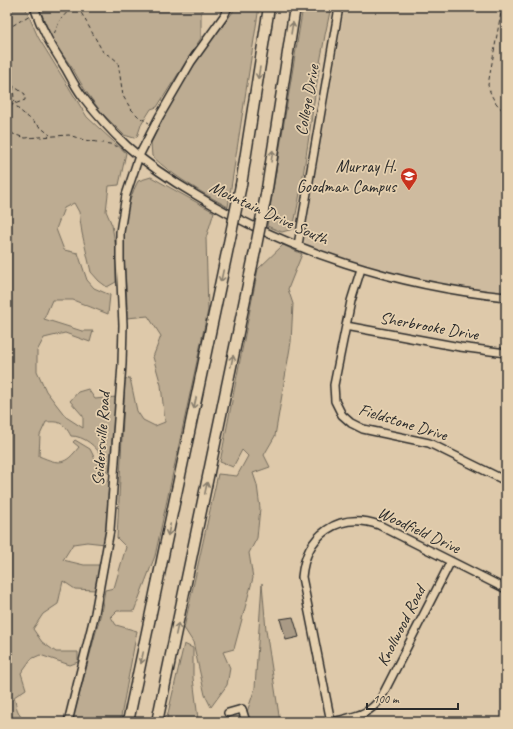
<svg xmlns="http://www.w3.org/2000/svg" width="513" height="729" viewBox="0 0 513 729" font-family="Caveat,sans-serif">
<rect width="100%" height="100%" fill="#dec9aa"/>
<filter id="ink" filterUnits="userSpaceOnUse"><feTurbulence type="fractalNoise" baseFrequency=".025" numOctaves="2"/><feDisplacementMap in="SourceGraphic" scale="8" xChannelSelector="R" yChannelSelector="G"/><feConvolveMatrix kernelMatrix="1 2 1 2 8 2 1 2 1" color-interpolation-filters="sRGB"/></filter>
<g filter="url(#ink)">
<path fill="#cebb9f" d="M345,7H506V292L469,289L404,276L329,254L307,245L304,239Z"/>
<path fill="#bdac92" stroke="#746c5e" d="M7,7H25L38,37L87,117L126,153L119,185L109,186L106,211L112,225L116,249V282L107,287L99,281L91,272L82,233L79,212L74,203L64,208L56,229L64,250L78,253L87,280L94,288L110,295L108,314L73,300H52L44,319L82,331H93L90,342L65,333L44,338L37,351V371L46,391L66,417L83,428V416L70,401L78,392L88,389L95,399L116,397L109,474C104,469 105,464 102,457C96,446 84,436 71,436C64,423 60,421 46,422L40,435L39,456C60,465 65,465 79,447L73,442L75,440L90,449L96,461L99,473L109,483L105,544L87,542L73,544L63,560L84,565H100L95,590L75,589L63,581L58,604L43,614L33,629L42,642L56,652H78V662L70,665L40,655L31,659L21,673L26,689L14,697L17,709L23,722H7Z
M39,7H203L201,15V38L157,107L151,109L141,125L137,137L134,138L124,135L101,112L85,90L71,66L53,42Z
M234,7H259L228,207C201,192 174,177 152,156L151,143L167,110L199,56L233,12Z
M303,7H331C314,80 309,156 293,229L282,232L267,226Z
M151,177L214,212L206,238L208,310L155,556L134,611H117L111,617L116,625L137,631L120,722H72L101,613L105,590L114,588L126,547L117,538L125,379L130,378L137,411L143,420L155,426L165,422L161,385L153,357L161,336L148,316L127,318C128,269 114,227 138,181Z
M283,245L302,254L288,289L293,304L291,342L275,436L264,455L270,467L253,473L257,485L260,508L257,538L249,553L253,578L234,649L223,652L230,668L227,685L211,707L205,695L193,642L184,628L218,474L237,476L248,456L242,450L233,467L220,462L258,269Z
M262,583L266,630L280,722H250L247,712L255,688Z
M184,644L193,648V678L198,719L200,722H166Z"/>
<path fill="#a99a85" stroke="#2b2b2b" d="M293,617L299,637L286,640L280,619Z"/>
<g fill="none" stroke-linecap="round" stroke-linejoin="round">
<g stroke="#2b2b2b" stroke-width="10">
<path id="minor" d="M34,7C42,31 52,47 66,69C71,78 76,88 83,97C96,114 111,131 127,146C148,165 172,181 196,195C290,252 397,286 506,297
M298,245L339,7
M361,269L351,301L334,385L335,401L342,415L351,423L363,429L429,443L506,481
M346,326L460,347L506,353
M228,713L242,709L246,722
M68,722L95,613L110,530L122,364L123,325L120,259V232L126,195L139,156L159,117L191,62L224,16L228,7
M331,722L302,577C306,535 338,511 379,525L506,589
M333,722C353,716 367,717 381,698L451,561"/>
</g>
<g stroke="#2b2b2b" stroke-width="13">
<path id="highway" d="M241,185L269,7
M266,195L295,7
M128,722L230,238
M157,722L255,251"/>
</g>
<path stroke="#2b2b2b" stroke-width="1" stroke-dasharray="4 3" stroke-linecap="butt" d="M78,7L103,52L112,57L118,62L123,96L131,109L139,117L149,123
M502,7L488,85C491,97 496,105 506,113
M7,29L30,15
M54,34L60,20L72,7
M7,79L13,86L25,94V100L12,105H7
M13,86L14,99L18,109L50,135
M7,127L13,134L25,138L69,135L84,140L110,144L119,147"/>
<use href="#minor" stroke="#e5d0af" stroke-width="7"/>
<use href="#highway" stroke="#e5d0af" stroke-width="10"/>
<g stroke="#2b2b2b" stroke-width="13" stroke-linecap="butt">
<path id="highway-bridge" d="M230,238L241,185
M255,251L266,195"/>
</g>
<use href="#highway-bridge" stroke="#e5d0af" stroke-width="10"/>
</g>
<defs><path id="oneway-shaft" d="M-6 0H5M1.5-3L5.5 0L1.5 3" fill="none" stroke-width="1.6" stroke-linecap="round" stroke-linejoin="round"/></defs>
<g stroke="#887e6d">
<use href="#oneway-shaft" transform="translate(292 28) rotate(-81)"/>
<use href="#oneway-shaft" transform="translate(259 73) rotate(99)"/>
<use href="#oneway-shaft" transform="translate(272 156) rotate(-81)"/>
<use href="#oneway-shaft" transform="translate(222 276) rotate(102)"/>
<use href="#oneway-shaft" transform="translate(232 361) rotate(-78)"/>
<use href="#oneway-shaft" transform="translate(195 403) rotate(102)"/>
<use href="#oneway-shaft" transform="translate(206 488) rotate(-78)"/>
<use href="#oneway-shaft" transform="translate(169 530) rotate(102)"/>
<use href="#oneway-shaft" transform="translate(177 629) rotate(-78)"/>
<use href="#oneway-shaft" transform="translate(142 658) rotate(102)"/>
</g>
</g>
<defs>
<g id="university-pin" transform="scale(0.9)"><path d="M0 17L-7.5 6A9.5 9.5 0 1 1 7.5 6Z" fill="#c8321e" stroke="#e5d0af"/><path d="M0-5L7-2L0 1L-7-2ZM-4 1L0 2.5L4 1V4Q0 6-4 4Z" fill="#fff"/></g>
</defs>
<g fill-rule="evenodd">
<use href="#university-pin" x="409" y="176"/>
</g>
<g text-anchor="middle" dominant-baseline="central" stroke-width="3.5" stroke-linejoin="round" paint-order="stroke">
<g font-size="17" fill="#2b2b2b" stroke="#e5d0af">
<text transform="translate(307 100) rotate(-80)">College Drive</text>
<text transform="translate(269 213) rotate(25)">Mountain Drive South</text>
<text transform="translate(429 326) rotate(10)">Sherbrooke Drive</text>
<text transform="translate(403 422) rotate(17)">Fieldstone Drive</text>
<text transform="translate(101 439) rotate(-86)">Seidersville Road</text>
<text transform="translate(419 530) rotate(25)">Woodfield Drive</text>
<text transform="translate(401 626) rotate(-63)">Knollwood Road</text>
</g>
<g font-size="17" fill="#2b2b2b" stroke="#e5d0af" text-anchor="end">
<text x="396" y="166">Murray H.<tspan x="396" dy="20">Goodman Campus</tspan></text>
</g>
</g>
<rect width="513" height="729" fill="none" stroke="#e5d0af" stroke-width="24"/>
<rect x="12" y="12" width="489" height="705" fill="none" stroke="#2b2b2b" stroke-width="1.5" filter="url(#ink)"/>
<path d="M367 703v6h91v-6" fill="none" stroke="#2b2b2b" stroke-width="2"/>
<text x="373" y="703" font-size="12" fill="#2b2b2b" stroke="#e5d0af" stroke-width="3" paint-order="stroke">100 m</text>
</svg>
